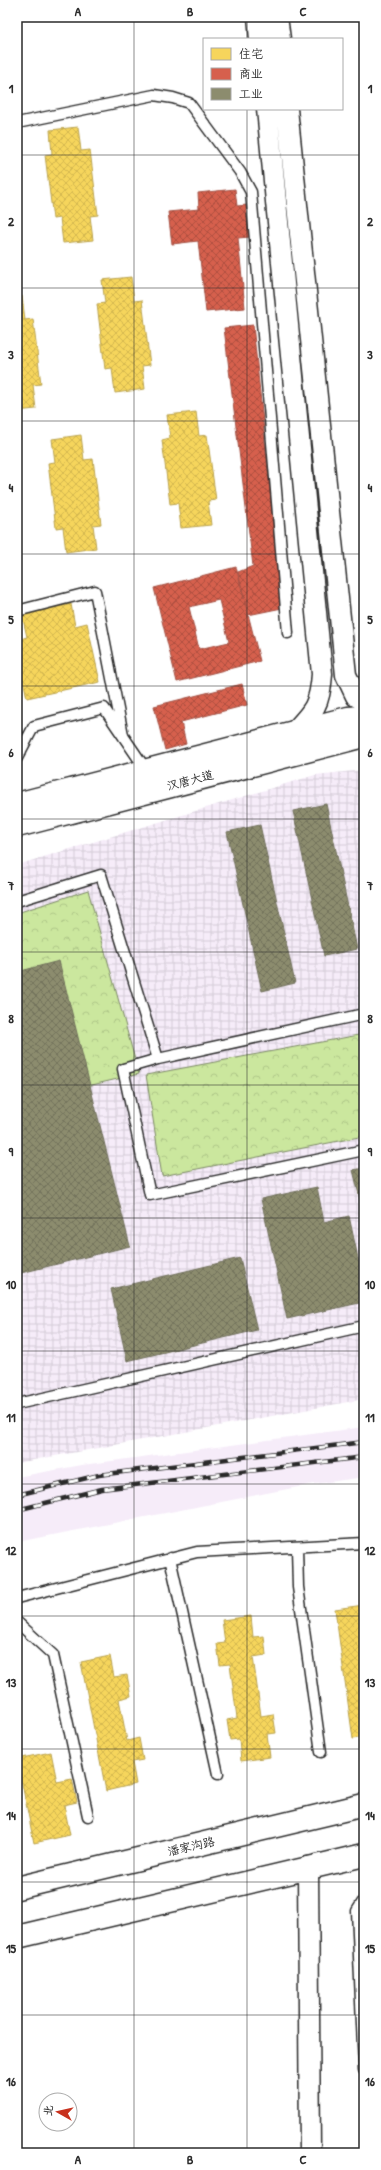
<svg xmlns="http://www.w3.org/2000/svg" width="381" height="2170" viewBox="0 0 381 2170" font-family="'Patrick Hand','LXGW WenKai TC',sans-serif">
<defs>
<pattern id="industrial-grid" width="8" height="8" patternUnits="userSpaceOnUse"><rect width="8" height="8" fill="#f6ecf9"/><path d="M0 4h8M4 0v8" fill="none" stroke="#d3cbd6"/></pattern>
<pattern id="forest-crowns" width="20" height="18" patternUnits="userSpaceOnUse"><rect width="20" height="18" fill="#cbe79e"/><path d="M2 6a3 3 0 1 1 6 0M12 15a3 3 0 1 1 6 0" fill="none" stroke="#aec688"/></pattern>
<pattern id="homes-cross-hatch" width="8" height="8" patternUnits="userSpaceOnUse"><rect width="8" height="8" fill="#f6d55c"/><path d="M0 0l8 8M0 8l8-8" fill="none" stroke="#d3b750"/></pattern>
<pattern id="shops-cross-hatch" width="8" height="8" patternUnits="userSpaceOnUse"><rect width="8" height="8" fill="#d6604d"/><path d="M0 0l8 8M0 8l8-8" fill="none" stroke="#ae4f40"/></pattern>
<pattern id="industry-cross-hatch" width="8" height="8" patternUnits="userSpaceOnUse"><rect width="8" height="8" fill="#8c8c6e"/><path d="M0 0l8 8M0 8l8-8" fill="none" stroke="#73735b"/></pattern>
</defs>
<rect width="100%" height="100%" fill="#fff"/>
<filter id="ink" filterUnits="userSpaceOnUse"><feTurbulence type="fractalNoise" baseFrequency=".025" numOctaves="2"/><feDisplacementMap in="SourceGraphic" scale="8" xChannelSelector="R" yChannelSelector="G"/><feConvolveMatrix kernelMatrix="1 2 1 2 8 2 1 2 1" color-interpolation-filters="sRGB"/></filter>
<g filter="url(#ink)">
<path fill="#f6ecf9" d="M364,1427V1477L308,1485L17,1542V1477L82,1465Z"/>
<path fill="url(#industrial-grid)" d="M364,770V1399L17,1463V865L315,775Z"/>
<path fill="url(#forest-crowns)" stroke="#7b8964" d="M88,890L139,1074L79,1088L17,993V913Z
M364,1034V1136L162,1176L146,1075Z"/>
<path fill="url(#homes-cross-hatch)" stroke="#b9a24d" d="M78,127L81,151L90,150L98,215L90,216L93,240L63,243L60,218L53,219L45,155L52,154L50,130Z
M131,277L134,301L142,300L150,365L142,366L145,389L115,393L112,368L105,369L97,304L105,303L102,280Z
M17,296H22L25,320L33,319L41,384L33,385L36,409L17,411Z
M196,412L199,436L207,435L216,500L208,501L211,525L181,528L178,503L170,504L162,440L170,438L167,415Z
M81,435L84,460L93,459L101,524L93,525L96,548L66,552L63,527L56,528L48,463L55,462L52,439Z
M71,604L75,626L87,623L100,682L27,698L17,653V640L27,637L22,615Z
M364,1605V1737L353,1739L335,1609Z
M251,1616L253,1637L264,1636L266,1655L253,1657L261,1716L273,1714L276,1733L267,1734L270,1757L241,1761L239,1739L230,1740L227,1720L237,1718L230,1664L220,1665L217,1644L225,1643L222,1620Z
M110,1656L114,1677L127,1675L131,1696L119,1699L127,1741L139,1738L143,1760L132,1762L136,1784L106,1791L81,1662Z
M51,1752L57,1782L72,1779L77,1802L64,1805L70,1835L34,1843L17,1759Z"/>
<path fill="url(#shops-cross-hatch)" stroke="#a35043" fill-rule="evenodd" d="M235,189L237,206L247,205L250,237L238,238L245,308L206,312L198,241L172,244L168,212L199,209L198,193Z
M253,325L282,608L248,615L238,572L253,566L224,328Z
M236,567L260,661L177,682L154,588ZM219,600L229,642L199,649L189,607Z
M242,684L247,705L181,722L186,744L165,750L154,706Z"/>
<path fill="url(#industry-cross-hatch)" stroke="#6f6f5a" d="M326,804L357,949L324,956L293,811Z
M260,825L295,983L262,991L227,832Z
M59,961L130,1246L17,1274V972Z
M364,1168V1215L353,1170Z
M317,1187L324,1222L349,1216L364,1286V1302L287,1319L261,1199Z
M240,1258L257,1330L127,1361L111,1289Z"/>
<g fill="none" stroke-linecap="round" stroke-linejoin="round">
<g stroke="#2b2b2b" stroke-width="13">
<path id="service" d="M17,123L154,95L173,98L189,103L240,172L251,192L288,633
M17,611L95,591L123,735
M17,733L21,751
M17,758L34,726L104,708L147,771
M17,901L101,875L158,1059L364,1014
M158,1059L123,1069L150,1195L364,1150
M17,1404L364,1326
M297,1547L298,1587L321,1752
M170,1558L218,1774
M17,1598L197,1552L364,1543
M17,1622L53,1655L88,1816
M364,1900L357,1911L364,2070"/>
</g>
<g stroke="#2b2b2b" stroke-width="23">
<path id="minor" d="M258,17L260,39
M277,17L280,39
M267,109L322,674C320,705 314,711 293,733
M287,109L346,675L356,696L364,701
M308,1867L310,2153"/>
</g>
<g stroke="#2b2b2b" stroke-width="25">
<path id="tertiary" d="M17,1888L364,1805
M17,1937L364,1855"/>
</g>
<g stroke="#2b2b2b" stroke-width="25">
<path id="secondary" d="M17,804L348,718L364,717
M17,826L364,736"/>
</g>
<use href="#service" stroke="#fff" stroke-width="10"/>
<use href="#minor" stroke="#fff" stroke-width="20"/>
<use href="#tertiary" stroke="#fff" stroke-width="22"/>
<use href="#secondary" stroke="#fff" stroke-width="22"/>
<g stroke="#2b2b2b" stroke-width="4.5">
<path id="rail" d="M17,1495L99,1475L364,1442
M17,1510L102,1489L364,1457"/>
</g>
<use href="#rail" stroke="#fff" stroke-width="3" stroke-dasharray="9" stroke-linecap="butt"/>
</g>
</g>
<path fill="none" stroke="#2b2b2b" stroke-width="1" stroke-opacity="0.55" d="M134,17V2153M247,17V39M247,109V2153M17,155H364M17,288H364M17,421H364M17,554H364M17,686H364M17,819H364M17,952H364M17,1085H364M17,1218H364M17,1351H364M17,1484H364M17,1616H364M17,1749H364M17,1882H364M17,2015H364"/>
<g text-anchor="middle" dominant-baseline="central" stroke-width="4" stroke-linejoin="round" paint-order="stroke">
<g font-size="12" fill="#2b2b2b" stroke="#fff">
<text transform="translate(190 780) rotate(-15)">汉唐大道</text>
<text transform="translate(191 1846) rotate(-13)">潘家沟路</text>
</g>
</g>
<rect width="381" height="2170" fill="none" stroke="#fff" stroke-width="44"/>
<rect x="203" y="38" width="140" height="72" fill="#ffffff" stroke="#aaaaaa"/>
<rect x="211" y="48" width="20" height="12" fill="#f6d55c" stroke="#aaaaaa"/>
<text x="239" y="58" font-size="12" fill="#2b2b2b">住宅</text>
<rect x="211" y="68" width="20" height="12" fill="#d6604d" stroke="#aaaaaa"/>
<text x="239" y="78" font-size="12" fill="#2b2b2b">商业</text>
<rect x="211" y="88" width="20" height="12" fill="#8c8c6e" stroke="#aaaaaa"/>
<text x="239" y="98" font-size="12" fill="#2b2b2b">工业</text>
<g transform="translate(58 2112) rotate(278)"><circle r="19" fill="#ffffff" stroke="#aaaaaa"/>
<path d="M0-3L7 15L0 10L-7 15Z" fill="#c8321e"/>
<text y="-6" font-size="11" font-weight="bold" text-anchor="middle" fill="#2b2b2b">北</text>
</g>
<rect x="22" y="22" width="337" height="2126" fill="none" stroke="#2b2b2b" stroke-width="1.5"/>
<g font-size="13" text-anchor="middle" font-weight="bold" fill="#2b2b2b">
<text x="78" y="16">A</text>
<text x="190" y="16">B</text>
<text x="303" y="16">C</text>
<text x="11" y="93">1</text>
<text x="370" y="93">1</text>
<text x="11" y="226">2</text>
<text x="370" y="226">2</text>
<text x="11" y="359">3</text>
<text x="370" y="359">3</text>
<text x="11" y="492">4</text>
<text x="370" y="492">4</text>
<text x="11" y="624">5</text>
<text x="370" y="624">5</text>
<text x="11" y="757">6</text>
<text x="370" y="757">6</text>
<text x="11" y="890">7</text>
<text x="370" y="890">7</text>
<text x="11" y="1023">8</text>
<text x="370" y="1023">8</text>
<text x="11" y="1156">9</text>
<text x="370" y="1156">9</text>
<text x="11" y="1289">10</text>
<text x="370" y="1289">10</text>
<text x="11" y="1422">11</text>
<text x="370" y="1422">11</text>
<text x="11" y="1555">12</text>
<text x="370" y="1555">12</text>
<text x="11" y="1687">13</text>
<text x="370" y="1687">13</text>
<text x="11" y="1820">14</text>
<text x="370" y="1820">14</text>
<text x="11" y="1953">15</text>
<text x="370" y="1953">15</text>
<text x="11" y="2086">16</text>
<text x="370" y="2086">16</text>
<text x="78" y="2164">A</text>
<text x="190" y="2164">B</text>
<text x="303" y="2164">C</text>
</g>
</svg>
